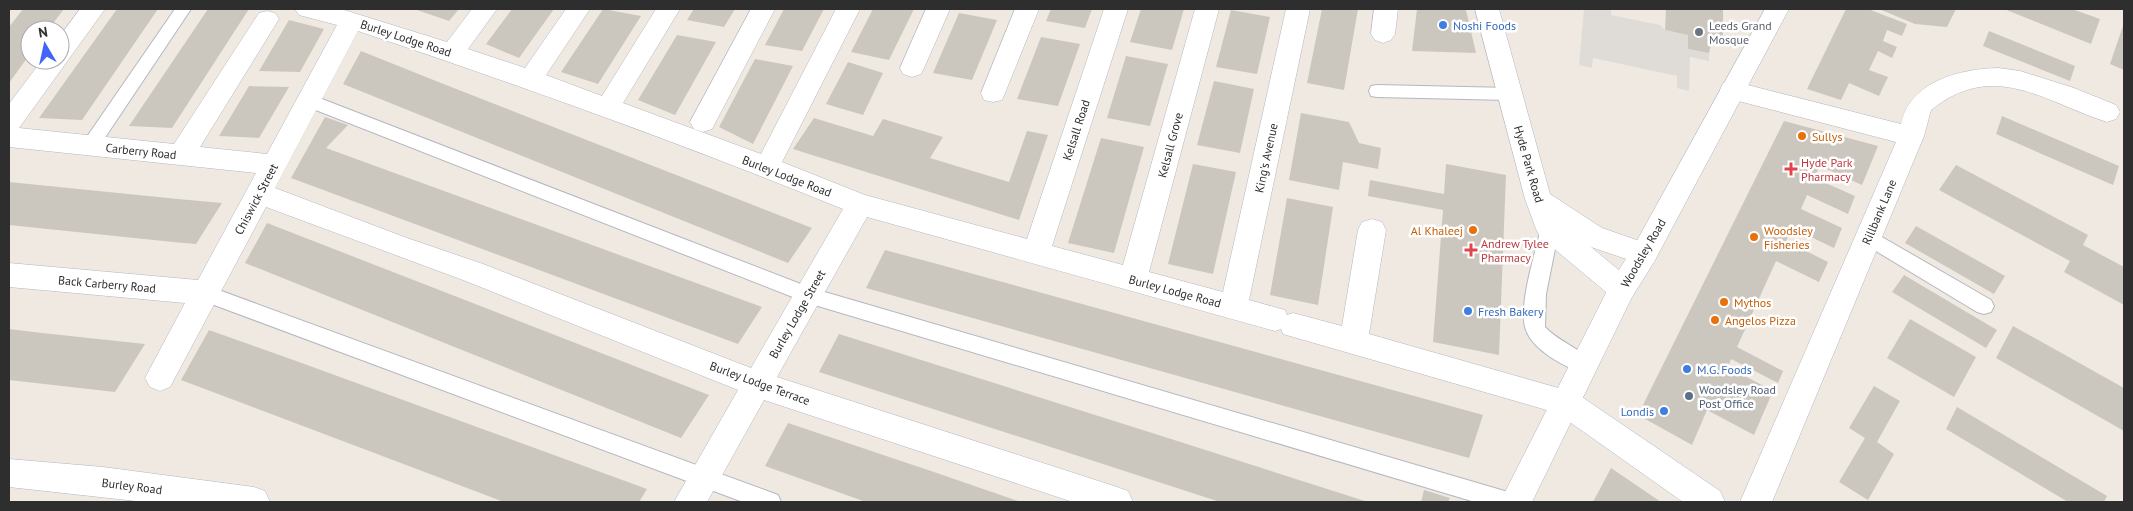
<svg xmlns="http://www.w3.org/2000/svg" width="2133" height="511" viewBox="0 0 2133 511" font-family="'PT Sans',sans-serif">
<rect width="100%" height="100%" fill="#efe9e1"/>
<path fill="#dfdcd8" d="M1584,9H1611V15L1660,25L1665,30L1688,35V49L1709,53V61L1690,57L1689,91L1677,88V76L1593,58L1592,68L1579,65Z"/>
<path fill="#cbc7bf" d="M23,9H64L48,30H30V54L9,83V27Z
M117,9H158L82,120L39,118Z
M208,9H249L172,128L129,126Z
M414,9H459L449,21Z
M512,9H554L519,58L486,44Z
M603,9L641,16L598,84L561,72Z
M694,9H735L724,27L687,20Z
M784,9H824L802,51L765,45Z
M873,9H914L889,60L851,52Z
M1051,9H1092L1085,28L1046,21Z
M1141,9H1184L1172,50L1130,42Z
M1322,9H1358L1344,90L1307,83Z
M1417,9L1466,10L1476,53L1412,51Z
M1666,9H1723V35L1712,40L1709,53L1688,49V35L1665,30Z
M1846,9H1868L1907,24L1902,36L1887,30L1883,41L1897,47L1892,58L1878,51L1869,70L1888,77L1879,96L1849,83L1841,100L1807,89Z
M1879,9H1956L1947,27L1915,24Z
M2004,9H2072L2100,19L2091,44Z
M1231,10L1270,17L1257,74L1216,67Z
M959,13L997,20L972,80L933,73Z
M289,20L324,29L300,72L259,71Z
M2124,23V70L2110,64Z
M1989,31L2075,66L2070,81L1983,46Z
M677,35L716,42L675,115L638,100Z
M1041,37L1080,44L1058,106L1017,99Z
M361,51L441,83L812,228L788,263L343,84Z
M1126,56L1168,64L1150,126L1107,118Z
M755,59L793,66L753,144L719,127Z
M848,62L883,73L863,115L826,104Z
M1214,81L1254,89L1240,153L1197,145Z
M249,86L289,87L259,138L219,136Z
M1301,113L1349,122L1359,143L1381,148L1378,169L1343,162L1339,190L1289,180Z
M2002,116L2119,166L2113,185L1996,134Z
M325,117L348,125L326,148L762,307L738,344L291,178Z
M814,118L873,136L883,119L943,137L930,158L1009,182L1027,131L1048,135L1019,220L793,149Z
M1784,121L1878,146L1862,185L1820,166L1814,178L1855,196L1848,214L1807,195L1801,209L1842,228L1834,248L1792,228L1786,241L1828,262L1819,282L1776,261L1737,347L1783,371L1778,383L1731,359L1728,367L1773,391L1754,435L1707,410L1692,445L1638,415Z
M1101,138L1144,147L1114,253L1068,243Z
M1193,164L1236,172L1213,274L1168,264Z
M1446,164L1506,175L1499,355L1433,342L1443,210L1368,196L1370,180L1444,194Z
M1956,165L2088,235L2083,245L2124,267V305L2064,272L2070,261L1939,190Z
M9,182L178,199L222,203L196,244L173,242L9,225Z
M1287,198L1333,207L1318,305L1270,295Z
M267,223L578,344L709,395L681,438L245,263Z
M1916,226L2005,276L1994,294L1905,243Z
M885,250L941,265L1483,415L1469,458L866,288Z
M1904,275L1997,330L1986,348L1892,292Z
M1910,319L1976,357L1954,397L1887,358Z
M2013,326L2124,388V431L1996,358Z
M9,329L42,333L145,344L115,392L9,380Z
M209,330L299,362L647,489L639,502H504L181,380Z
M839,334L1168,438L1368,502H1220L819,372Z
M1874,386L1900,401L1877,442L1894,454L1868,500L1839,482L1865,438L1849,428Z
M1957,407L2107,496L2104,502H2068L1946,429Z
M788,423L931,471L1021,502H866L765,466Z
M1611,468L1661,502H1593Z
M1424,490L1450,498L1448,502H1421Z"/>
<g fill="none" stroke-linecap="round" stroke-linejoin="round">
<g stroke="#b4b7c1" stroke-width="2">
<path id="lane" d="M175,9H191L96,151L90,153L84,151L81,146L84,141Z
M1377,85L1510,88L1516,89L1519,94L1516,99L1510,100L1377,97L1371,96L1369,91L1371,86Z
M309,94L811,288L1508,492L1516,495L1519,502H1475L808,303L303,105L300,100L303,95Z
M1550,221L1557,224L1559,229L1546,294L1545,327C1557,341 1588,352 1594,365L1591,371L1584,374C1564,366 1531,350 1525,327C1519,304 1535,253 1541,229L1543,224Z
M1868,229L1991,300L1994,306L1991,312L1984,314L1977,312L1861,242L1859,237L1861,232Z
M205,285L770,492L778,495L781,502H743L198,299L195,293L198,287Z"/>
</g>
<g stroke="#b4b7c1" stroke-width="1">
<path id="street" d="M80,9H105L19,128L174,144L259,13L267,11L275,13L279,19L200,147L267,154L337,25L299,15L295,9H341L447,42L472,9H497L468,49L525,68L566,9H590L546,75L602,96L656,9H680L623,103L761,154L836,9H860L782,162L865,195L1027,239L1104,9H1128L1052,246L1123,265L1195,9H1219L1149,272L1223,292L1286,9H1310L1249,300L1285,310L1287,315L1293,313L1342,326L1358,230L1362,222L1372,219L1382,222L1386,230L1369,334L1576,393L1720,491L1725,502H1683L1557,413L1283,334L1281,329L1275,331L867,217L777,377L1117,487L1128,491L1133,502H1073L764,400L707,502H674L738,390L463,280L266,207L170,387L160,391L150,387L145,378L185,303L9,287V263L198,280L256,173L9,147V104L42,60H60V36ZM358,31C522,86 683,144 843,209L751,368L483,264L407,238L275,188Z
M751,9H775L712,129L703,132L694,129L690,122Z
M926,9H950L924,68L921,74L912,77L903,74L900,68Z
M1015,9H1039L1005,93L1002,100L993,102L984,100L981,93Z
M1374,9H1398L1395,34L1391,40L1383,43L1375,40L1371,34Z
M1475,9H1499L1550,194L1602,228L1654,246L1658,254L1654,262L1644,265L1591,247L1632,281L1636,289L1632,297L1622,301L1612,297L1540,237L1536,229L1525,199Z
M1998,68L2020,71L2074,88L2116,105L2120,112L2116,119L2107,122C2044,102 1994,59 1931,110L1924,136L1772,502H1740L1896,142L1723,97L1720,90L1723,83L1732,81L1901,124C1910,81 1960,69 1998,68Z"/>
</g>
<g stroke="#b4b7c1" stroke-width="1">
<path id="secondary" d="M1765,9H1789L1654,262L1632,297L1532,502H1500L1612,281L1634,246Z
M9,459L103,467L254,487L265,491L270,502H145L9,487Z"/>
</g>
<use href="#lane" fill="#fff" fill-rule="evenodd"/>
<use href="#street" fill="#fff" fill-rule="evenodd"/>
<use href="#secondary" fill="#fff" fill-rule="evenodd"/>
</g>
<g fill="#3f7fe0" stroke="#fff" stroke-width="2">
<circle cx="1443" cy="25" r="5"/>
<circle cx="1468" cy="311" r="5"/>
<circle cx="1687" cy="369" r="5"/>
<circle cx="1664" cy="411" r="5"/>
</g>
<circle fill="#6b7280" stroke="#fff" stroke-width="2" cx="1699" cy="32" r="5"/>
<g fill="#e8710a" stroke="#fff" stroke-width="2">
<circle cx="1802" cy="136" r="5"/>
<circle cx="1473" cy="230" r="5"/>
<circle cx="1754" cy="237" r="5"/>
<circle cx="1724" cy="302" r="5"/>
<circle cx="1715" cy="320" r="5"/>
</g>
<g fill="#e0444e" stroke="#fff" stroke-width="2">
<path d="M1788.5 161.5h5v5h5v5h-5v5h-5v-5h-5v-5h5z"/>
<path d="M1468.5 242.5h5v5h5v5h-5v5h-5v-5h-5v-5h5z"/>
</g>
<circle fill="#5c6f8a" stroke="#fff" stroke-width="2" cx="1689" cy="396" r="5"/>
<g text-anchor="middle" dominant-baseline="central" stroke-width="5" stroke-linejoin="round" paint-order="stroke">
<g font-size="12" fill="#366cbe" stroke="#fff" text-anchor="start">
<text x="1453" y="25">Noshi Foods</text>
<text x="1478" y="311">Fresh Bakery</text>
<text x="1697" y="369">M.G. Foods</text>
<text x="1654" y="411" text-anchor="end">Londis</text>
</g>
<g font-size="12" fill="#5b616d" stroke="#fff" text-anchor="start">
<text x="1709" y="25">Leeds Grand<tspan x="1709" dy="14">Mosque</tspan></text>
</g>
<g font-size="12" fill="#2e2e2e" stroke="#fff">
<text transform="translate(406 38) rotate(18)">Burley Lodge Road</text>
<text transform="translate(1076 130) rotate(-72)">Kelsall Road</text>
<text transform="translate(1170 145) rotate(-75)">Kelsall Grove</text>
<text transform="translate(141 151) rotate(6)">Carberry Road</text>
<text transform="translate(1266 158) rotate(-78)">King's Avenue</text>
<text transform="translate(1529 164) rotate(74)">Hyde Park Road</text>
<text transform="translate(787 176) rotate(21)">Burley Lodge Road</text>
<text transform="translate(256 199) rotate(-62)">Chiswick Street</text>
<text transform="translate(1879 212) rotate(-67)">Rillbank Lane</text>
<text transform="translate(1643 253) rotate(-60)">Woodsley Road</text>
<text transform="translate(107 284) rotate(5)">Back Carberry Road</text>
<text transform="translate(1175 291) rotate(15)">Burley Lodge Road</text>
<text transform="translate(797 314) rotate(-60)">Burley Lodge Street</text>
<text transform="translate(760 383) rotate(20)">Burley Lodge Terrace</text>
<text transform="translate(132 486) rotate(7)">Burley Road</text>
</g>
<g font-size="12" fill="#c56008" stroke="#fff" text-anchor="start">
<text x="1812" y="136">Sullys</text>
<text x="1463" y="230" text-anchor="end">Al Khaleej</text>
<text x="1764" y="230">Woodsley<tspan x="1764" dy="14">Fisheries</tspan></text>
<text x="1734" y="302">Mythos</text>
<text x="1725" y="320">Angelos Pizza</text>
</g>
<g font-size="12" fill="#be3a42" stroke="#fff" text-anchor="start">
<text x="1801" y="162">Hyde Park<tspan x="1801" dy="14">Pharmacy</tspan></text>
<text x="1481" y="243">Andrew Tylee<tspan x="1481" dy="14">Pharmacy</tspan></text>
</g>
<g font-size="12" fill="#4e5e75" stroke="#fff" text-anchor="start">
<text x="1699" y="389">Woodsley Road<tspan x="1699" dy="14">Post Office</tspan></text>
</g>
</g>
<rect width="2133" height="511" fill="none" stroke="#2e2e2e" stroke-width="20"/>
<g transform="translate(45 45) rotate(351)"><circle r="24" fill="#ffffff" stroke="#ababab"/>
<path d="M0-4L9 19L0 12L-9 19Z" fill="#4264fb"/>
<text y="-8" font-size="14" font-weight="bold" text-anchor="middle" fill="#2e2e2e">N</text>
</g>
</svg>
